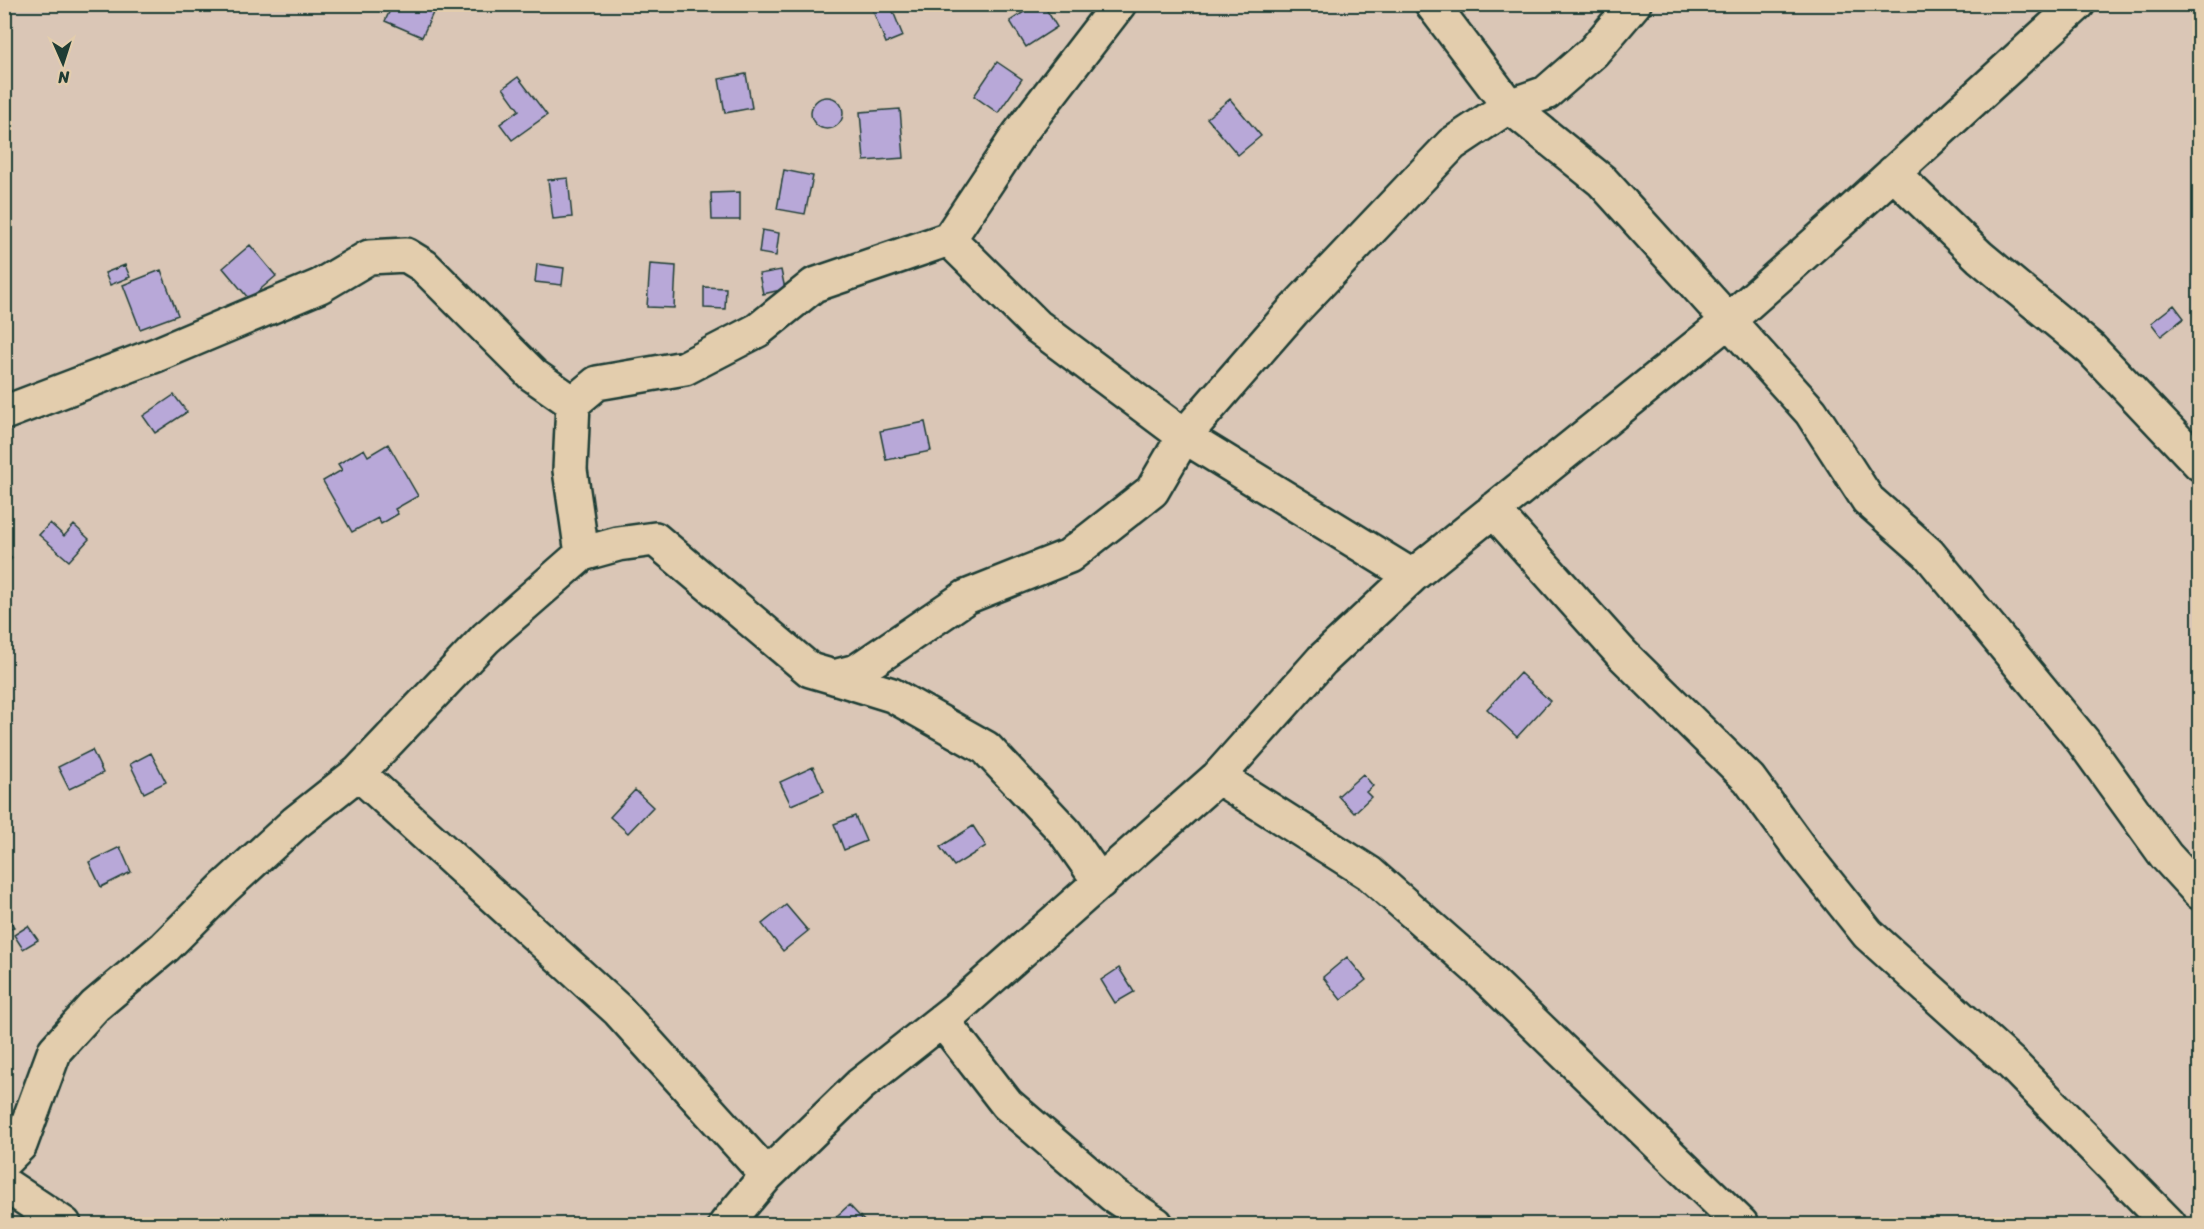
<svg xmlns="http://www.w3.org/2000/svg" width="2204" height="1229" viewBox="0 0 2204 1229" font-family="Sriracha,sans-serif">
<rect width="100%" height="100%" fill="#dac6b6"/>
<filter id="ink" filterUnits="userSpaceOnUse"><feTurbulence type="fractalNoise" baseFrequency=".0167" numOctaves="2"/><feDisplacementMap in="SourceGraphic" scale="12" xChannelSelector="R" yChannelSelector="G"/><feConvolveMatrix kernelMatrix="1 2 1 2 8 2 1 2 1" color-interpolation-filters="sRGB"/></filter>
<g filter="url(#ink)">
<path fill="#b8a8d8" stroke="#1f3d34" stroke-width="1.5" d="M383,4H437L422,37L385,21L391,8Z
M875,4H890L903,36L886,43L871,6Z
M1036,4H1043L1057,27L1026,47L1010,21Z
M997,62L1022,79L998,113L974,96Z
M746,74L752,108L725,113L719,79Z
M518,77L547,115L512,140L500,124L519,110L503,88Z
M811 113a16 16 0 1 1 32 0a16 16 0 1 1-32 0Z
M1230,99L1261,136L1238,155L1207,118Z
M900,109L904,158L864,161L860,112Z
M784,170L813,176L805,214L777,209Z
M568,178L572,217L553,219L548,180Z
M740,192V220H712L711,193Z
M762,230L779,233L776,256L759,253Z
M250,245L276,276L249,299L223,268Z
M537,264L564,268L562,285L535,282Z
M650,264L676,266L674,308L647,307Z
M125,265L130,277L110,285L105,273Z
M161,270L178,315L140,329L123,285Z
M781,270L785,289L763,294L759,274Z
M704,287L726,288L725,309L704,308Z
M2174,305L2184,318L2161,336L2151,323Z
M174,395L187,412L155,433L143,416Z
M925,422L931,451L886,460L880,431Z
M388,444L418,496L395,509L398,514L381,524L378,518L352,532L323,481L342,470L338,464L364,449L368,456Z
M50,523L64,536L74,525L89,539L69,561L39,535Z
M4,552L12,558L4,568Z
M1520,673L1550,701L1517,737L1487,709Z
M92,750L103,773L69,789L58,767Z
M151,753L166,782L144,793L130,764Z
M813,767L824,791L791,805L780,782Z
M1363,774L1373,786L1366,792L1371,797L1354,813L1338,796Z
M635,790L653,807L628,833L610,817Z
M855,816L866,841L844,850L834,824Z
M973,826L986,846L954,866L940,847Z
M120,847L131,872L101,887L89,862Z
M786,905L808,931L783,951L762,924Z
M4,912L14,927L4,933Z
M28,926L38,940L23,949L14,935Z
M1347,957L1366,980L1341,1000L1323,977Z
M1119,968L1134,992L1115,1003L1101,980Z
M849,1205L867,1224H828Z"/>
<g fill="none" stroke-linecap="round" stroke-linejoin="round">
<g stroke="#1f3d34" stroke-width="38">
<path id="minor" d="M1432,4L1509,106L1602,181L1811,412L1868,500L1928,553L2083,741L2166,856L2200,893
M1893,173L1980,257L2091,349L2200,464
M949,239L1037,326L1184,436L1412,576
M4,413L156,355L320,286L369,257L406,255L424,266L533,375L573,403
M1493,510L1622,654L1749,779L1804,854L1868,934L2012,1064L2169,1224
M582,554L570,470L573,403L597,383L685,368L758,330L814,285L949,239L1019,134L1119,4
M834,677L892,695L986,748L1065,832L1100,882
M358,773L618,1010L767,1175
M1218,777L1369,873L1479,970L1741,1224
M942,1020L1007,1104L1113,1195L1156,1224
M4,1161L20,1145L55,1050L95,1006L165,947L224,888L295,823L358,773L486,638L582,554L618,544L655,539L810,670L834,677L857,671L966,597L1069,556L1152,491L1184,436L1293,311L1452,144L1509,106L1546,93L1593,52L1634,4
M4,1184L64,1224
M726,1224L767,1175L860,1085L955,1010L1218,777L1322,660L1412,576L1728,321L1853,210L2078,4"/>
</g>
<use href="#minor" stroke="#e3cdad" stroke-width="33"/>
</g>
</g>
<rect width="2204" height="1229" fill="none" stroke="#e3cdad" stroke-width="24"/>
<rect x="12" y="12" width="2180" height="1205" fill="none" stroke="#1f3d34" stroke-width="2" filter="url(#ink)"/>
<g transform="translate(63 63) rotate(177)" stroke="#e3cdad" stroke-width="4.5" paint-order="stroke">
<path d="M0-4.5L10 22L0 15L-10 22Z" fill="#1f3d34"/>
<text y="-9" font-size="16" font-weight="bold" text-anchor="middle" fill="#1f3d34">N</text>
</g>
</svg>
